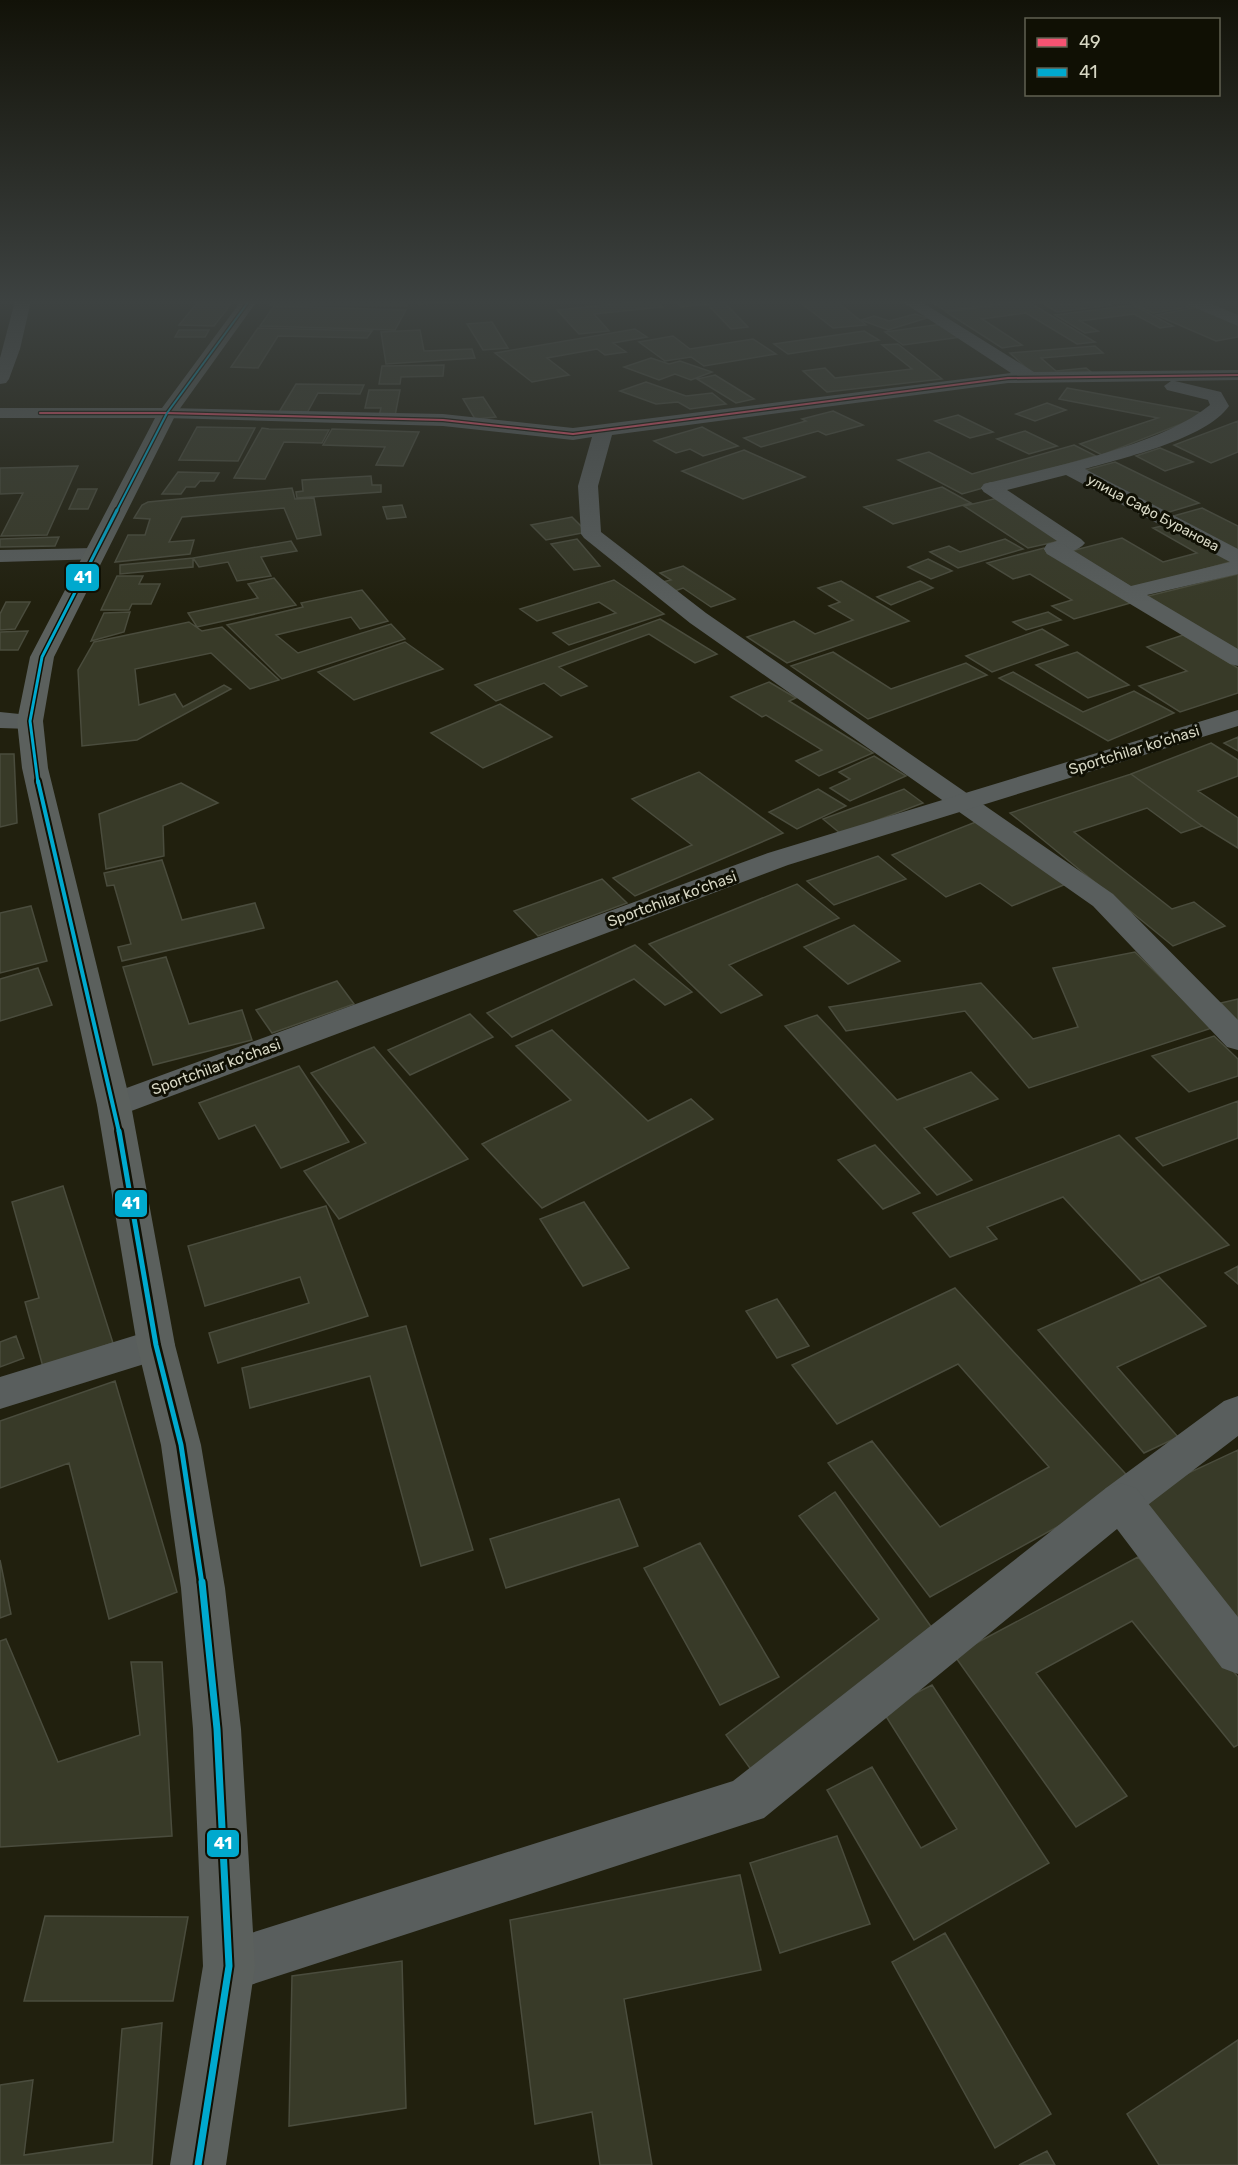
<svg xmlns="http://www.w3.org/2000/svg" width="1238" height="2165" viewBox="0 0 1238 2165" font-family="Rubik,sans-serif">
<rect width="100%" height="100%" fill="#21200e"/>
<path fill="#383a28" stroke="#4a4c3d" stroke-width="1.5" d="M272,301H409L407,306L270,305Z
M419,301H476L419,304Z
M643,301H656L662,307L594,314L609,331L579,334L557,310Z
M675,301H723L748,327L731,329L707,304L681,307Z
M816,301H836L866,325L833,328L801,303Z
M930,301H1017L946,311Z
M1027,301L1095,342L1077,344L1026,313L982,319L1022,345L1002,348L946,312Z
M1039,301H1056L1062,305L1105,301L1111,305L1057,312Z
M1128,301H1184L1194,306L1153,313Z
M1200,301H1238V317Z
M197,303L231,304L214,326L179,325Z
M1133,305L1173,326L1160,328L1134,314L1080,321L1098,331L1085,333L1055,315Z
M274,306L406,310L395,330L260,326Z
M1198,307L1238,324V337L1216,341L1156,315Z
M915,314L927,318L888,330L861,320L874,316L889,321Z
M492,322L508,348L483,350L467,324Z
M942,324L961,337L903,345L885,332Z
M258,328L372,331L367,338L278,336L258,368L231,367Z
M635,329L647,337L613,343L626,352L605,355L597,349L547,358L569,375L532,382L495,353Z
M179,330H209L205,337H175Z
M420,330L424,351L472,349L475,358L386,364L381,332Z
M864,331L879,340L788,354L774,344Z
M673,336L690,349L753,339L776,354L704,366L691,357L665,361L639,342Z
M898,344L942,379L827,392L803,371L825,368L835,378L912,369L882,345Z
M1095,346L1103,353L1041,358L1056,371L1086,368L1091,372L1036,377L1010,353Z
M651,358L669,364L680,361L712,372L691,380L675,374L659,380L624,367Z
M444,365L443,376L401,377L400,384H379L382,366Z
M715,375L754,399L736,403L697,379Z
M646,382L686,396L712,393L726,404L690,409L678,402L656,404L620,391Z
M296,384L364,385L360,394L318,393L307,413L279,412Z
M1067,388L1198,412L1204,415L1102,455L1080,444L1158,418L1059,399Z
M369,390H400L395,416H379L381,408H365Z
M483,397L496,417L475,419L463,399Z
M1047,403L1066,410L1035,421L1016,414Z
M833,411L863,425L826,435L818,431L761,447L744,438L806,421L802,419Z
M958,415L993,432L970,438L935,421Z
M1238,421V452L1211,463L1174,445Z
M197,427L255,428L238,461L179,460Z
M702,427L738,446L703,456L690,449L676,453L654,441Z
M262,428L269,429L329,430L322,443L284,442L265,479L234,478Z
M332,429L419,432L403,466L376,465L385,447L323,445Z
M1025,431L1057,446L1029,454L997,439Z
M1074,445L1096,456L962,494L898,460L929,452L972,474Z
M1160,448L1193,462L1165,471L1136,456Z
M744,450L805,477L743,499L682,471Z
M1115,462L1199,503L1166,513L1082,471Z
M78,466L47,535L1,536L23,493L0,494V468Z
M178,472L219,473L214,481H200L195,487H186L181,494H162Z
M371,476L372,485H381V492L297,498L296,492L303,491L302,480Z
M942,487L971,503L893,524L864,507Z
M292,488L295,499L314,498L321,535L297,539L284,508L182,517L169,542L194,540L190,554L115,562L128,535H145L150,519L134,518L142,505L148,502Z
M78,489H97L88,509H69Z
M998,498L1064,540L1028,548L964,506Z
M402,505L406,517L387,519L383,507Z
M1202,508L1238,526V552L1170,517Z
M572,517L587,532L546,540L531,525Z
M1170,524L1237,560L1134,589L1071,551L1122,538L1163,562L1197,553L1153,528Z
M59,537L55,546L0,547V539Z
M577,539L600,566L574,570L551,544Z
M1005,539L1023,549L958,568L930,552L949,546L960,552Z
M291,541L297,551L261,557L271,576L237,581L228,562L199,567L193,558Z
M1044,548L1134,602L1074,619L1052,606L1072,600L1030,574L1013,579L987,563Z
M193,558V567L120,574V565Z
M928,559L952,571L931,579L908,567Z
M683,566L735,599L711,607L683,588L675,591L662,582L671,580L660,573Z
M1238,574V653L1144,597Z
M117,576H143L139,584H160L151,604H132L129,610H101Z
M274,578L296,605L197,627L188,613L258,598L248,584Z
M614,580L664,614L569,645L553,633L616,613L599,602L537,621L520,609Z
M841,581L909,621L787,663L747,637L794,621L815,634L853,620L829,606L840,602L818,588Z
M920,581L933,588L891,605L877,597Z
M362,590L388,621L360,629L351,617L276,635L298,653L391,624L405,639L282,679L227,625L303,607L301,603Z
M6,602H30L15,629L0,630V614Z
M130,612L124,632L91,641L104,613Z
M1048,612L1061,620L1026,630L1013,622Z
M660,619L717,654L695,663L649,634L559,667L587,686L561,696L544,683L496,701L475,685Z
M189,622L202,631L222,627L279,680L250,689L211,653L135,669L139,705L175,694L183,707L224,685L231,689L137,740L82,746L78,670L94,642Z
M1042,629L1068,645L992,672L966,656Z
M28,631L18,650H0V632Z
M1183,635L1238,668V693L1180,712L1139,686L1187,671L1147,647Z
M405,642L443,669L354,700L318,672Z
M833,652L891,689L966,663L987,675L868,719L791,666Z
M1077,652L1129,685L1088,698L1036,665Z
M1013,672L1083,712L1134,691L1174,713L1108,741L999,678Z
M769,682L796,698L789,701L873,753L819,776L796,761L822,750L766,715L762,717L731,697Z
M500,704L552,737L483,768L431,733Z
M1238,737V751L1224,743Z
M1211,743L1238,760V776L1198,791L1238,818V848L1202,826L1131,774Z
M0,754H14L17,823L0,827Z
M874,756L906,776L850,801L830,788L850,779L839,772Z
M699,772L783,833L635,896L613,878L692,845L632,799Z
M1131,774L1202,826L1181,833L1147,808L1074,832L1172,909L1194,902L1225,926L1173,946L1010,813Z
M181,783L218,803L163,826L164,856L106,869L99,814Z
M818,789L846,806L797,829L769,812Z
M904,789L923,803L841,834L823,819Z
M978,821L1066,884L1012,906L980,883L946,897L892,855Z
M878,856L906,879L834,905L807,881Z
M162,860L182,920L255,903L264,928L122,961L118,947L131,944L114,885L107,886L104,873Z
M602,879L627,903L538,936L514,911Z
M797,884L839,918L729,965L762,995L721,1013L649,944Z
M31,906L47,961L0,973V913Z
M854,925L900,961L848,984L804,947Z
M635,945L692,992L665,1005L634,979L512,1037L487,1013Z
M1135,952L1212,1028L1029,1088L965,1011L846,1031L829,1007L981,983L1033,1039L1078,1027L1053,968Z
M166,957L189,1024L242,1010L252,1040L153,1065L123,967Z
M38,968L52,1005L0,1021V979Z
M337,981L354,1004L272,1033L256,1010Z
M1238,999V1022L1221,1003Z
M470,1014L493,1037L410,1075L388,1050Z
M817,1015L897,1100L971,1072L998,1099L924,1128L972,1180L937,1195L785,1026Z
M552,1030L648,1121L691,1099L713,1119L542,1208L482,1144L571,1100L516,1046Z
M1214,1036L1238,1059V1076L1189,1092L1152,1056Z
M374,1047L468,1159L339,1219L304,1171L366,1143L311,1073Z
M299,1066L349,1142L281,1168L255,1125L219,1139L199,1103Z
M1238,1101V1138L1163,1166L1136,1138Z
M1119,1135L1229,1245L1141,1281L1063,1197L987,1227L997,1239L950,1257L913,1213Z
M875,1145L920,1193L883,1209L838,1160Z
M63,1186L113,1343L43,1367L25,1302L39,1298L12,1202Z
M584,1202L629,1268L583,1286L540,1219Z
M326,1206L368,1316L218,1363L209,1333L309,1303L300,1277L205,1306L188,1246Z
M1238,1266V1284L1225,1273Z
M1159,1277L1206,1326L1117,1367L1178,1437L1144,1453L1038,1330Z
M955,1288L1135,1484L930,1597L828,1463L872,1441L940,1527L1049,1467L958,1364L837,1424L792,1365Z
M777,1299L809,1346L777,1358L746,1311Z
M406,1326L473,1550L421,1566L370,1376L250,1408L242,1368Z
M16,1336L24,1358L0,1367V1342Z
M115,1381L177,1592L109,1619L69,1463L0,1488V1421Z
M1238,1450V1620L1137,1497Z
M835,1492L932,1628L757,1778L726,1735L879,1619L799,1516Z
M619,1499L638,1546L506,1588L490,1539Z
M700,1543L779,1677L720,1705L644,1568Z
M1138,1557L1238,1677V1745L1234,1747L1132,1621L1036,1673L1127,1796L1076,1827L954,1655Z
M0,1560L11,1614L0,1618Z
M6,1639L58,1762L140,1735L131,1662H162L172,1836L0,1847V1641Z
M932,1685L1049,1863L914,1940L827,1790L872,1767L921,1848L957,1829L882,1710Z
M837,1836L870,1924L780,1953L750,1863Z
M740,1875L761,1970L624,1999L652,2165H600L592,2112L535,2124L510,1920Z
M45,1916L188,1917L173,2001H24Z
M945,1933L1051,2114L995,2148L892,1962Z
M402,1961L406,2108L289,2126L292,1976Z
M162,2023L152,2165H0V2085L33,2080L24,2155L113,2142L122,2029Z
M1238,2040V2165H1159L1127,2114Z
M1047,2151L1055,2165H1019Z"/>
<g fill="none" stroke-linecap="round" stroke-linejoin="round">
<path fill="#595e5d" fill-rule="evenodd" d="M991,482L998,484L1081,539L1085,543C1078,552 1058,556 1047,554L1044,549L1047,544L1057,541L984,492L981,488L984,484Z
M1238,1396V1436L1136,1514L1121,1519L1106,1514L1100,1501L1106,1488L1224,1401Z"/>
<path fill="#595e5d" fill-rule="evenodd" d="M15,301H31L20,349L9,379L6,383L0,384V358Z
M901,301H920L1034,372L1238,370V380L1175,381L1221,392L1229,406C1206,439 1123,458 1085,469L1238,549V574L1147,595L1238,649V666L1230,664L1047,554L1044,549L1047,544L1055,543L1063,544L1131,586L1230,562L1066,475L991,494L984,492L981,488L984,484C1050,467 1158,447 1210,405L1208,400L1167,390L1164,386L1171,381L1008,383L612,435L598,486L601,532L706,613L1113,894L1238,1020V1050L1227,1047L1093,906L690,623L584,538L581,534L578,486L592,437L573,440L443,426L167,418L161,417L158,413L161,409L167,408L443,414L573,428L1011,373Z
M1184,301H1205L1238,315V326L1186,304Z
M94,548L102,549L105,554L102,559L0,562V550Z
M0,712L39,716L43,721L39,726L30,729L0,728Z
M156,1329L170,1334L175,1345L170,1356L0,1409V1377Z
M1121,1483L1136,1488L1238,1617V1674L1222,1668L1117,1529L764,1818L229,1992L210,1985L203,1966L210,1947L229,1940L733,1781L1106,1488Z"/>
<path fill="#595e5d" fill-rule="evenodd" d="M1238,710V726L788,865L126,1113L114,1117L102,1113L97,1105L102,1097L768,853Z"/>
<path fill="#5b605d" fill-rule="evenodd" d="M241,301H257L176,414L54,657L43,721L48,768L131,1105L175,1345L201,1445L225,1588L241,1729L255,1966L226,2165H170L203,1966L193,1729L181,1588L161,1445L137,1345L97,1105L22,768L17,721L30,657L155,418H0V408H162Z"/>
<g stroke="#101004" stroke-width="4.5">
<path id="bus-1" d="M40,413H167L443,420L573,434L1008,378L1238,375"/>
</g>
<g stroke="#101004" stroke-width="4.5">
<path id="bus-2-far4" d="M116,512L167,413L249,301"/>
</g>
<g stroke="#101004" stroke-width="6">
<path id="bus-2-far3" d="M38,783L30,721L42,657L117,510"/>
</g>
<g stroke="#101004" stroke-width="8">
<path id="bus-2-far2" d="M38,781L119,1132"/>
</g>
<g stroke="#101004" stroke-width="10">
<path id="bus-2-far1" d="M119,1131L156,1345L181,1445L202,1584"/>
</g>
<g stroke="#101004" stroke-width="11">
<path id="bus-2" d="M198,2165L229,1966L217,1729L202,1582"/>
</g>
<use href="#bus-1" stroke="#f65372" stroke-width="2"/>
<use href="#bus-2-far4" stroke="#00a9ce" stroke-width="2"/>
<use href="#bus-2-far3" stroke="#00a9ce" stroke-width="3"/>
<use href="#bus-2-far2" stroke="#00a9ce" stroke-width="4"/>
<use href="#bus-2-far1" stroke="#00a9ce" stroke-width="5"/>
<use href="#bus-2" stroke="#00a9ce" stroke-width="7"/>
</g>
<linearGradient id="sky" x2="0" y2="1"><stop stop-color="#121208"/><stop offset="0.5" stop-color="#3d4241"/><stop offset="1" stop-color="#3d4241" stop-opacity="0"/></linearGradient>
<rect width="1238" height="604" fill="url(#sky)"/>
<g text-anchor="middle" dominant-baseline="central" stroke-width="6" stroke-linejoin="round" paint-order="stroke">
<g font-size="14" fill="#d7d7c4" stroke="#101004">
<text transform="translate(1153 513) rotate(28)">улица Сафо Буранова</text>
</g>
<g font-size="15" fill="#d7d7c4" stroke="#101004">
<text transform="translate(1134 750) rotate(-17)">Sportchilar ko‘chasi</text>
<text transform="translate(672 899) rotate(-20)">Sportchilar ko‘chasi</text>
<text transform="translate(216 1067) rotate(-20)">Sportchilar ko‘chasi</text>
</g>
</g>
<g stroke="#101004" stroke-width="2">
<rect x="65" y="563" width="35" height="29" rx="6" fill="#00a9ce"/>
<rect x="114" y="1189" width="34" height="29" rx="6" fill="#00a9ce"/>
<rect x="206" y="1829" width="34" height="29" rx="6" fill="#00a9ce"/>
</g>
<g font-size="16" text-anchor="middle" font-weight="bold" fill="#fff">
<text x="83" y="583">41</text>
<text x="131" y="1209">41</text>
<text x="223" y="1849">41</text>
</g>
<rect x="1025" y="18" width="195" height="78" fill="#101004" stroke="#606051" stroke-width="1.5"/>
<rect x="1037" y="38" width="30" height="9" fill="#f65372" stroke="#606051" stroke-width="1.5"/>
<text x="1079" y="48" font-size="18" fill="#d7d7c4">49</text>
<rect x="1037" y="68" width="30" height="9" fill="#00a9ce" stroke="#606051" stroke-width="1.5"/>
<text x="1079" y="78" font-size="18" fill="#d7d7c4">41</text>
</svg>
